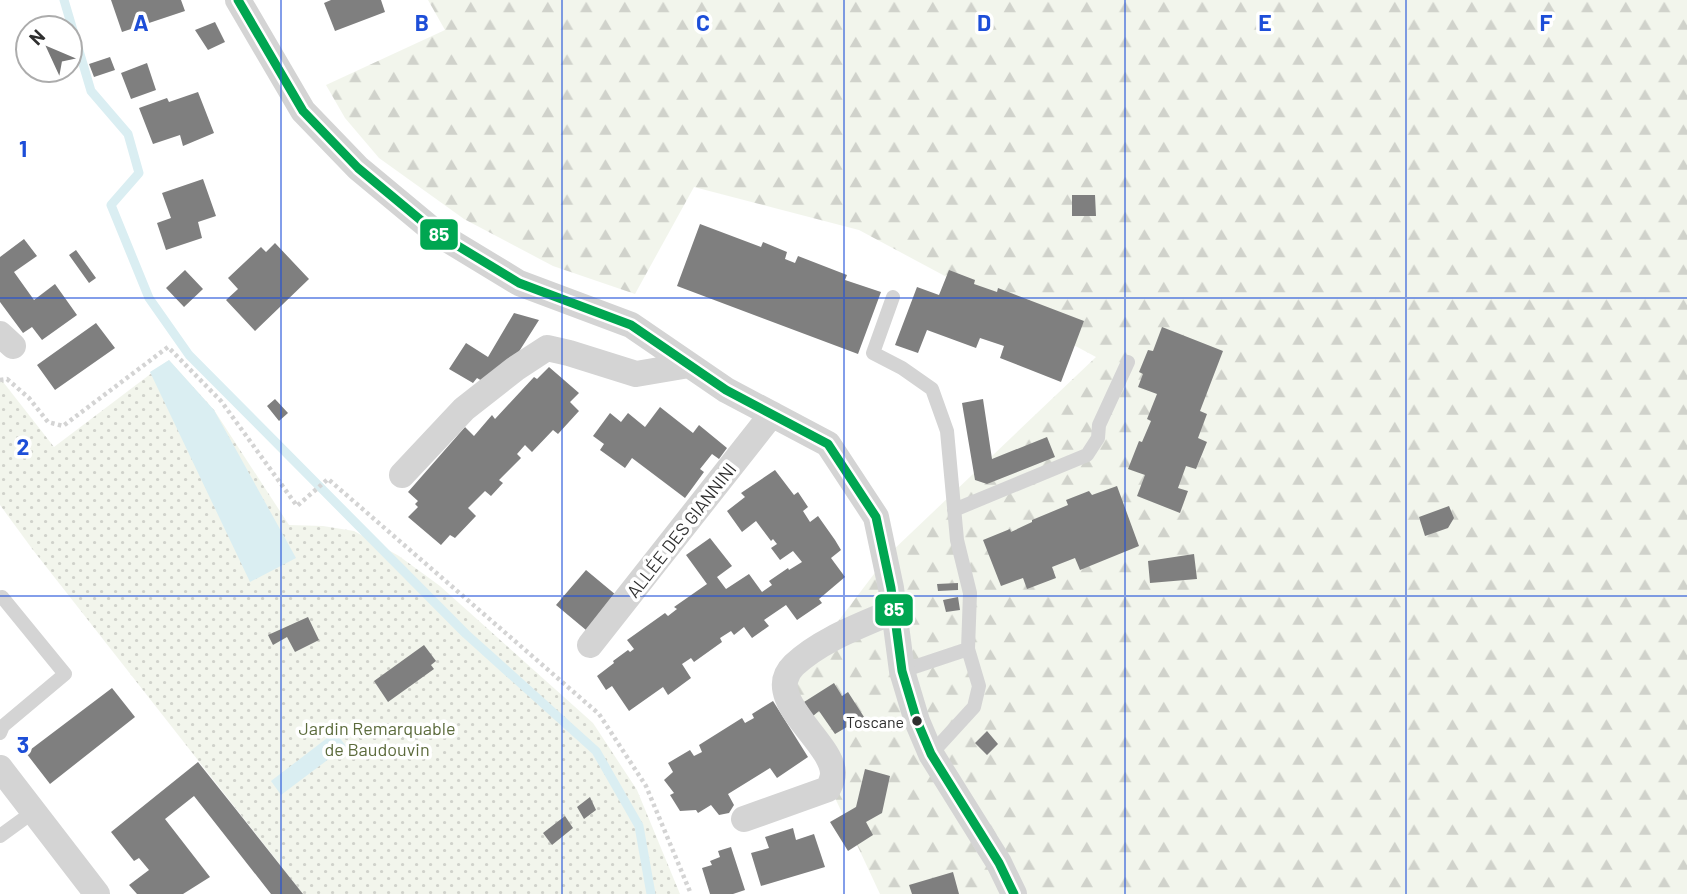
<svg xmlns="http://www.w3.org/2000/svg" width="1687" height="894" viewBox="0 0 1687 894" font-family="Barlow,sans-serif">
<defs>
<pattern id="forest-firs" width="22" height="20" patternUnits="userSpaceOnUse" patternTransform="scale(1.75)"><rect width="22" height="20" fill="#f2f5ec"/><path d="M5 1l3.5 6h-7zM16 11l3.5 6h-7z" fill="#d0d2cb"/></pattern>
<pattern id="park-dots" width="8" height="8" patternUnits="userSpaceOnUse" patternTransform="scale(1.75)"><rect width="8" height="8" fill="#f2f5ec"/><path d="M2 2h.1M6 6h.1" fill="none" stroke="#d0d2cb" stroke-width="1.8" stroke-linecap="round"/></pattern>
</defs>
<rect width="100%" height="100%" fill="#fff"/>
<path fill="url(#forest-firs)" d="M428,0H1687V894H880L785,691L890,553L1096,357L859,230L694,187L635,294L553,266L464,219L379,158L345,118L326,85L445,30Z"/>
<path fill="url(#park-dots)" d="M169,360L214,410L289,525L323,526L354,531L399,556L440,586L593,723L637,790L680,894H303L33,550L0,505V378L54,447Z"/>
<path fill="#daeef2" d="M169,360L214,410L296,558L250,582L150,372Z
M335,732L346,746L281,795L271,781Z"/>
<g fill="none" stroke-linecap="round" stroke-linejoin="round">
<path stroke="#daeef2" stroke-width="9" d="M64,0L91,91L128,134L139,173L111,205L149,298L189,355L466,634L596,751L639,826L651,894"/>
</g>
<path fill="#7f7f7f" d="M111,0H181L185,11L122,32Z
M331,0H381L385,12L335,31L324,3Z
M215,22L225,42L208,50L195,30Z
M110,57L115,70L94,77L89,64Z
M147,63L156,90L131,99L121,73Z
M198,92L214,133L183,146L180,135L153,144L139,108L167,98L169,102Z
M203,179L216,216L198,222L202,238L166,250L157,223L171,218L162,193Z
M1072,195H1095L1096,216H1072Z
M700,224L761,247L763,242L787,252L785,259L795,263L798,256L847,275L845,280L881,292L858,354L677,286Z
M24,239L37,256L14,272L34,300L55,284L77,315L42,340L32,327L23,333L0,302V257Z
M275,243L309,279L255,331L226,300L238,289L228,278L261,247L266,252Z
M76,250L96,278L89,283L69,255Z
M185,270L203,289L184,307L166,288Z
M949,270L975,280L974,284L997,292L998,288L1084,321L1061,382L1000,358L1004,346L980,338L976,348L927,330L918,353L895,345L917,287L939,295Z
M514,313L539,320L513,361L489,385L477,378L473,383L449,369L466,343L488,357Z
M96,323L115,348L55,390L37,365Z
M1162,327L1223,351L1200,411L1207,414L1198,438L1207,442L1196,469L1186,466L1178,488L1188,491L1180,513L1137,496L1145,475L1128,469L1139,441L1142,442L1151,421L1147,419L1157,394L1138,387L1143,374L1139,372L1148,350L1153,351Z
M549,367L579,393L570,402L579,411L558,434L553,430L532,452L525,445L517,454L521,458L499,480L503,483L491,496L485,491L468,508L476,516L455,538L450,535L441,545L408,517L418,507L415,504L418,501L408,492L465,427L474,436L492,415L495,419L534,377L537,379Z
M275,399L288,413L279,421L267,406Z
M983,399L992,459L1047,437L1055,457L987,484L975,480L962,403Z
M660,407L693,433L699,425L727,448L719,459L712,454L700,469L704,472L685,498L632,458L625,468L600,450L604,444L593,436L610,413L621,422L628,413L645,427Z
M775,470L794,495L798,492L808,507L803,511L810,522L818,516L835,540L841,550L831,558L845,577L819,599L822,603L797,620L786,605L764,620L769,626L752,638L744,627L734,635L731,631L720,638L722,642L694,662L691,658L682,664L691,678L668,695L663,687L629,711L612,686L606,690L597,676L614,663L613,661L628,650L630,652L634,649L627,640L665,613L668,616L677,609L674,607L707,584L686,555L710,538L732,566L717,577L726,589L749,574L762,592L772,585L769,581L788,568L789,570L802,562L793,551L780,560L771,548L777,544L773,539L771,541L756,521L742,532L727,511L745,497L741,493Z
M1117,486L1139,546L1080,570L1075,558L1052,567L1056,578L1027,589L1023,578L1001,586L983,540L1010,529L1011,532L1032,522V520L1068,505L1066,500L1089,491L1092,495Z
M1449,506L1454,518L1448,528L1425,536L1419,517Z
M1194,554L1197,579L1150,583L1148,561Z
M586,570L616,595L586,630L556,605Z
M958,583V590L938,591L937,584Z
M958,597L960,610L946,612L943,600Z
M308,617L319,640L295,652L287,637L273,645L268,635Z
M424,645L436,661L431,665L434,669L388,702L374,681Z
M834,683L842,696L848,692L864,717L835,734L819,711L813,716L804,702Z
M112,688L135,717L50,784L26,753Z
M773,701L808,757L777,778L770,768L728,794L734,805L729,813L719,815L711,805L698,813L696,810L680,811L670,795L674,793L664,780L673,772L668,763L690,750L694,756L702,752L699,745L742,718L745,723L754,718L752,714Z
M987,731L998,744L987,755L975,743Z
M198,762L234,807L303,894H271L194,796L165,819L210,877L183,894H137L129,885L149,870L139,858L134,861L111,832Z
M865,769L890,776L882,813L866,822L873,835L848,851L830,822L856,807Z
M590,797L596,810L584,819L577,807Z
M565,816L573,828L552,845L543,833Z
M793,828L796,840L814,834L825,867L761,886L751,853L769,848L765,837Z
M731,847L745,890L733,894H710L702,868L712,865L710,861L720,857L718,851Z
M953,872L959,894H912L909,885Z"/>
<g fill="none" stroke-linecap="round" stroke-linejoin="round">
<path stroke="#d4d4d4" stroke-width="4.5" stroke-dasharray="3.5 3.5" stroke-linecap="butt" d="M0,380L7,379L29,398L48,422L63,426L168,347L221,401L297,506L328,479L599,714L646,786L691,894"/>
<path stroke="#d4d4d4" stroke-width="14" d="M893,297L873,353L902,368L932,389L947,431L957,540L970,593L968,649
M954,510L1087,455L1098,438L1099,425L1128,362
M902,671L968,649L979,686L974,707L931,754
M0,733L3,726L65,674L2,597
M0,836L33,812"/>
<path stroke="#d4d4d4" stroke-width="26" d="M238,0L303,111L358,168L435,232L519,283L631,325L726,390L828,444L876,517L891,588L902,671L917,721L931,754L999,863L1014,894
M0,334L13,346
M402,475L464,409L515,369L547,348L569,353L636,374L689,365
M590,645L772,414
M0,768L97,894
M744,819L828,789C830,785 833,778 833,773C832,741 760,698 794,665C822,639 860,626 894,611"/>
<g stroke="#fff" stroke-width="14">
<path id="bus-1" d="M238,0L303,111L358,168L435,232L519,283L631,325L726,390L828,444L876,517L891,588L902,671L917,721L931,754L999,863L1014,894"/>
</g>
<use href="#bus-1" stroke="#00a651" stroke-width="9"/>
</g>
<path fill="none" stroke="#1d4ed8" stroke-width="2" stroke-opacity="0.55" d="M281,0V894M562,0V894M844,0V894M1125,0V894M1406,0V894M0,298H1687M0,596H1687"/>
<circle fill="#2f2f2f" stroke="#fff" stroke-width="2.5" cx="917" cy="721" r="6"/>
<g text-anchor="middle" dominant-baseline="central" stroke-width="7" stroke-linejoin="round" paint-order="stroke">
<g font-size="16" fill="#2f2f2f" stroke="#fff" text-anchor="end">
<text x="904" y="721">Toscane</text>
</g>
<g font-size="18" fill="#2f2f2f" stroke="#fff">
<text transform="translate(681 530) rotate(-52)">ALLÉE DES GIANNINI</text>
</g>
<g font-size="18" fill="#5c6b3c" stroke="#fff">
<text x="377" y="728">Jardin Remarquable<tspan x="377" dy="21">de Baudouvin</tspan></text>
</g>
</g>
<g font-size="23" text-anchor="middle" font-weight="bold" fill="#1d4ed8" stroke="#fff" stroke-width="7" stroke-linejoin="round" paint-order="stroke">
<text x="141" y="31">A</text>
<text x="422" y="31">B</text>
<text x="703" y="31">C</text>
<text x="984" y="31">D</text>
<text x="1265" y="31">E</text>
<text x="1546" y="31">F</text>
<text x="23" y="157">1</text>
<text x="23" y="455">2</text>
<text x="23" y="753">3</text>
</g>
<g stroke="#fff" stroke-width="2.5">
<rect x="419" y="218" width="40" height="33" rx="7" fill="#00a651"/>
<rect x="874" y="593" width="40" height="34" rx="7" fill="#00a651"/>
</g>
<g font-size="19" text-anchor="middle" font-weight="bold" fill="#fff">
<text x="439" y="241">85</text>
<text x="894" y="616">85</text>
</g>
<g transform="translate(49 49) rotate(314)"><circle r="33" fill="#ffffff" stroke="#acacac" stroke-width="2"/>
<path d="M0-5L12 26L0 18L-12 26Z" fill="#787878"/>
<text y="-10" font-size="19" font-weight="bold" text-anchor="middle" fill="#2f2f2f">N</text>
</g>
</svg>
